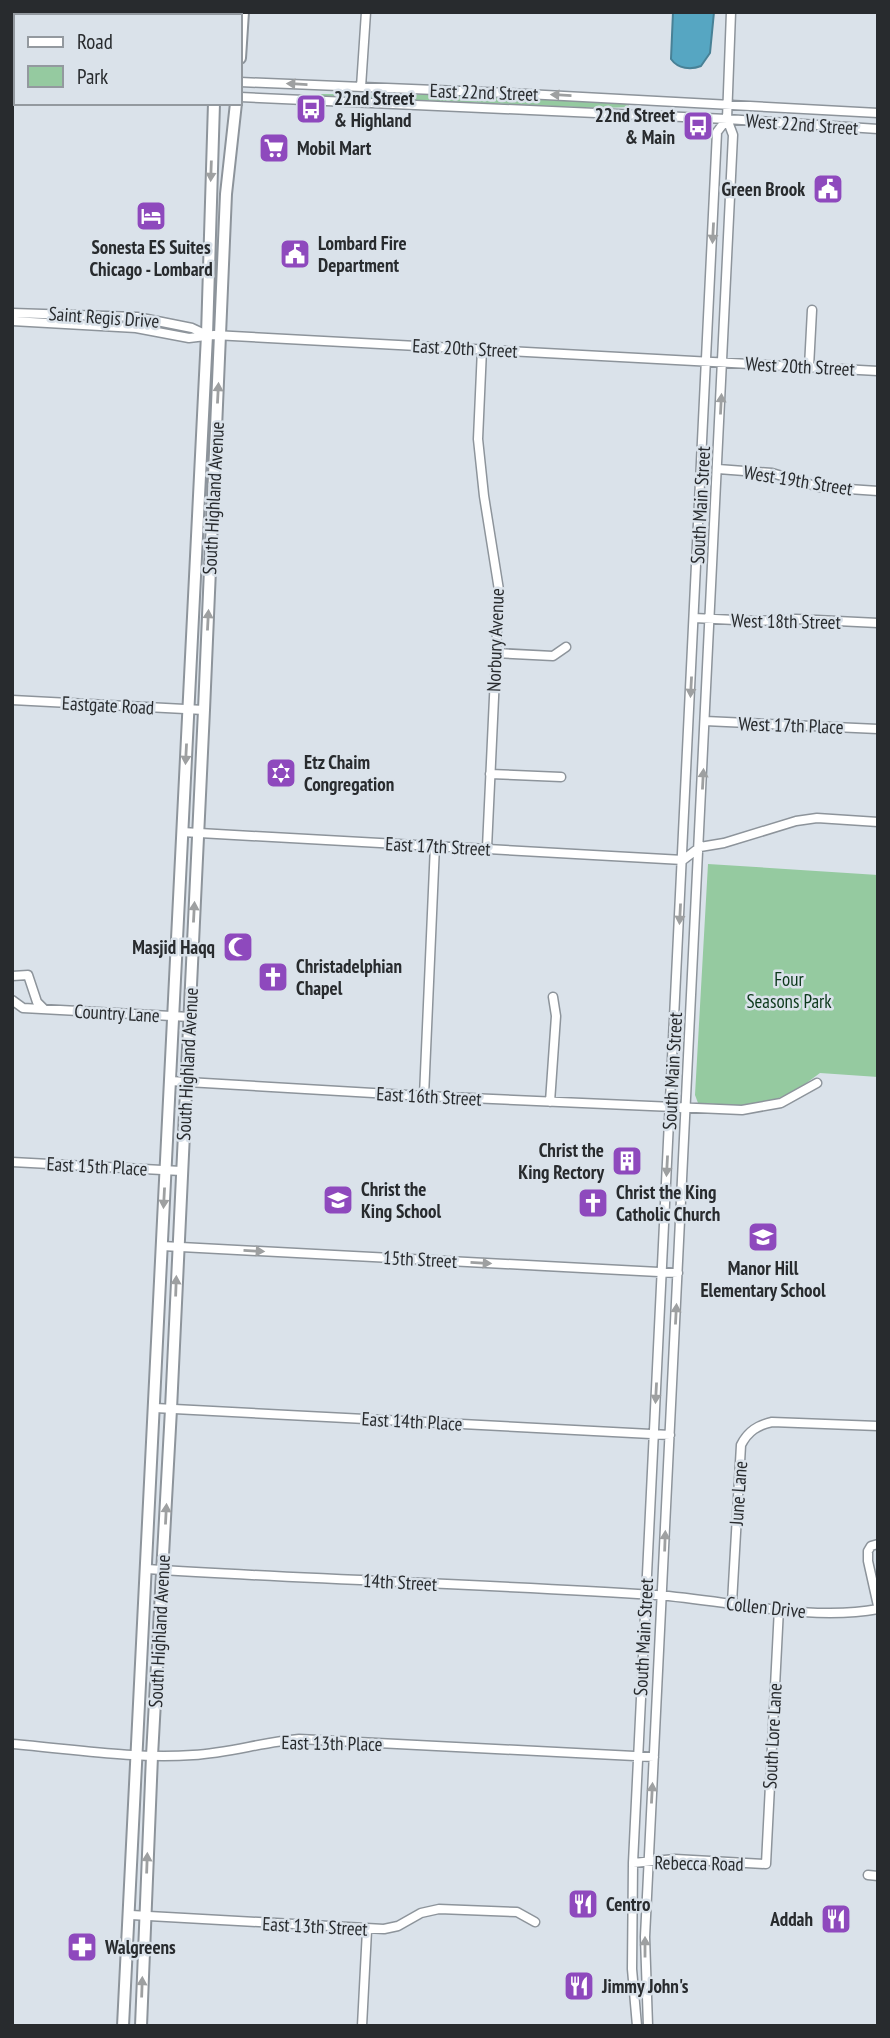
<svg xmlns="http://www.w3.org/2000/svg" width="890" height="2038" viewBox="0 0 890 2038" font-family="'PT Sans Narrow',sans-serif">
<rect width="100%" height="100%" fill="#dae2ea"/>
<path fill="#95caa0" d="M321,94L451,95L629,104V107L602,108L321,96Z
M708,864L878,875V1077L820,1073L797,1090L770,1102L751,1106L698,1103L695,1095Z"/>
<path fill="#56a6c2" stroke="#488196" stroke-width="2" d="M673,12H714L710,53L701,66C691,70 678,69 671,59Z"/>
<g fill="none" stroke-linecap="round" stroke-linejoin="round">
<g stroke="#8d949b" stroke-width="11">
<path id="minor" d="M12,68H16
M240,82L508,93L878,113
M12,84H16
M361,87L366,12
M240,97L727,119L878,129
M12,313L137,317L192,328L207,335
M12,321L136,328L189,338L214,335L878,371
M482,349L478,439L484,496L499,590L487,848
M809,367L812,310
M718,469L772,473L819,487L878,491
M694,618L756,621L796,619L878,623
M496,653L553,656L566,647
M12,700L204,710
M705,721L878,729
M490,774L561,777
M182,832L683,860L700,847L724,843L796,821L817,818L878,822
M12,976L28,975L37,1002L44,1009
M12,1000L23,1008L190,1017
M170,1081L424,1096L742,1110L781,1103L817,1083
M424,1096L435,845
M550,1102L556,1016L553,997
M12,1162L181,1171
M162,1246L678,1273
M155,1408L670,1435
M878,1544L871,1546L868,1551V1561L878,1606
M147,1569C317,1580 487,1584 656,1595C726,1600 810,1622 878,1609
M732,1603L741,1445C748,1431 758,1425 772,1422L878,1426
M12,1744C73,1749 132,1759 193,1755C229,1753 263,1742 299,1739L654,1757
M633,1863L675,1859L766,1864L779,1608
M868,1875L878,1876
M131,1915L384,1929L398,1926L421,1913L439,1909L517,1912L535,1922
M362,2026L367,1930
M637,2026L632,1969L633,1863L717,132L727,119
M648,2026L645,1937L733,135L727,119L731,12"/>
</g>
<g stroke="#8d949b" stroke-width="14">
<path id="major" d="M221,16V12
M240,58L243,12
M123,2026L207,335L214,103
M141,2026L152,1756L171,1409L204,710L226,194L236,103"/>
</g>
<use href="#minor" stroke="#fff" stroke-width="8"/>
<use href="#major" stroke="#fff" stroke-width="10"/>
</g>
<defs><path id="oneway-solid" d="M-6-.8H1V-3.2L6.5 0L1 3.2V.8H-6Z" transform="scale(1.75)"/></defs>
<g fill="#9ea0a1">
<use href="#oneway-solid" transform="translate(297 84) rotate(-177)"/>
<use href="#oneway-solid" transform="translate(561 95) rotate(-177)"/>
<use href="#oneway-solid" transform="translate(211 171) rotate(92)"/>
<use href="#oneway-solid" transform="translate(713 233) rotate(93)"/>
<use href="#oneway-solid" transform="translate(218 393) rotate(-87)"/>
<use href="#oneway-solid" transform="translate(721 404) rotate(-87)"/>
<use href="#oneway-solid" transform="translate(208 620) rotate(-87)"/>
<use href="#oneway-solid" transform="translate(691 687) rotate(93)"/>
<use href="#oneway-solid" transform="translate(186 754) rotate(93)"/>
<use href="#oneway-solid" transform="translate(703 779) rotate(-87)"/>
<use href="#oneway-solid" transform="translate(194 912) rotate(-87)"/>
<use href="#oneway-solid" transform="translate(680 914) rotate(93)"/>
<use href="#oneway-solid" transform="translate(667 1166) rotate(93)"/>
<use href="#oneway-solid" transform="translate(164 1198) rotate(93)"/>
<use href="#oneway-solid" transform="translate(254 1251) rotate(3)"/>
<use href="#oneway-solid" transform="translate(481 1263) rotate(3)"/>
<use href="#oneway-solid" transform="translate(176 1286) rotate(-88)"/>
<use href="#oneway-solid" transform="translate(676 1314) rotate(-87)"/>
<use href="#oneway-solid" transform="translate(656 1393) rotate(93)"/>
<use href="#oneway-solid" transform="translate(166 1514) rotate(-87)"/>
<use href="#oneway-solid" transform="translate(665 1541) rotate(-88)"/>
<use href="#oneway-solid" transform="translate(652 1793) rotate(-87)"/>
<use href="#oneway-solid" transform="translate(147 1863) rotate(-88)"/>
<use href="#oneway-solid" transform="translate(645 1947) rotate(-90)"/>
<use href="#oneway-solid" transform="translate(142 1987) rotate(-88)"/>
</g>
<defs>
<g id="bus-square" transform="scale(1.575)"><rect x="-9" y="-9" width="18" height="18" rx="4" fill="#8e49bd" stroke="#dae2ea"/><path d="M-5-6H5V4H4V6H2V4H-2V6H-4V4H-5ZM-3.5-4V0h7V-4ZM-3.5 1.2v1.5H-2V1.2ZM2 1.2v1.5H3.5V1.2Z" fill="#fff"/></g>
<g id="supermarket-square" transform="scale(1.575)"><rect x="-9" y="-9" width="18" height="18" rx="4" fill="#8e49bd" stroke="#dae2ea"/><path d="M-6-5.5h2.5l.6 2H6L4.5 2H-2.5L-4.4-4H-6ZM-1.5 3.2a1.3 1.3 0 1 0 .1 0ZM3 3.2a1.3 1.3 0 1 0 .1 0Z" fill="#fff"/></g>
<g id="civic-square" transform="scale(1.575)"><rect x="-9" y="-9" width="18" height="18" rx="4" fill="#8e49bd" stroke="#dae2ea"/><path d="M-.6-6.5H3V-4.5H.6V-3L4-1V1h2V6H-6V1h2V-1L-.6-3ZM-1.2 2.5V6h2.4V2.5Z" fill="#fff"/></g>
<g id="hotel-square" transform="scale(1.575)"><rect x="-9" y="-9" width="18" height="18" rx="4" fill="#8e49bd" stroke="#dae2ea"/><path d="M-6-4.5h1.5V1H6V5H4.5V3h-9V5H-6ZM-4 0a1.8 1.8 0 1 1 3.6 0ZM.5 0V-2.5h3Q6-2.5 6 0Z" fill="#fff"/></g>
<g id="synagogue-square" transform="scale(1.575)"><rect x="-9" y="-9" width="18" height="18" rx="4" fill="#8e49bd" stroke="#dae2ea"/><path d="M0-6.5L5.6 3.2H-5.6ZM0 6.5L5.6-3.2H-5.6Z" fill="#fff"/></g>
<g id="mosque-square" transform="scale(1.575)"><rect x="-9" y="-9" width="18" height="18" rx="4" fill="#8e49bd" stroke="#dae2ea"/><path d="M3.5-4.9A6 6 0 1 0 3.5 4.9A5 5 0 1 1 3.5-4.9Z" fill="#fff"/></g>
<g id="church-square" transform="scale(1.575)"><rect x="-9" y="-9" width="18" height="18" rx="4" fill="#8e49bd" stroke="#dae2ea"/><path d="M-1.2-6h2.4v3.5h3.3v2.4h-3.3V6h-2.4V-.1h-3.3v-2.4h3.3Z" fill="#fff"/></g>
<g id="building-square" transform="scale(1.575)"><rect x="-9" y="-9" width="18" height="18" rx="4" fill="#8e49bd" stroke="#dae2ea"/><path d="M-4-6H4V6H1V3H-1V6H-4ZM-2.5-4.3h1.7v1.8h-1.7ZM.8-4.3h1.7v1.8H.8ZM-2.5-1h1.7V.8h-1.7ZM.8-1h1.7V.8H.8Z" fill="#fff"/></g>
<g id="school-square" transform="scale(1.575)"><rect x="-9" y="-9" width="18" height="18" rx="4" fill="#8e49bd" stroke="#dae2ea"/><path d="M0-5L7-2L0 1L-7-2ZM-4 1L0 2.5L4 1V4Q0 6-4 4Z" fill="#fff"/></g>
<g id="restaurant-square" transform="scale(1.575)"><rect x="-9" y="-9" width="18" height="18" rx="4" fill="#8e49bd" stroke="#dae2ea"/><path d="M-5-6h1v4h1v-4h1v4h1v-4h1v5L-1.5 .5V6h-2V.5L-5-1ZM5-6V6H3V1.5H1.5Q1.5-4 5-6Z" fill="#fff"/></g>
<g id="pharmacy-square" transform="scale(1.575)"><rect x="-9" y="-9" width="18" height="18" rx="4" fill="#8e49bd" stroke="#dae2ea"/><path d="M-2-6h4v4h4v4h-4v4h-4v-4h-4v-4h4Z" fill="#fff"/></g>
</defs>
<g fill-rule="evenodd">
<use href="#bus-square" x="311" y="109"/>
<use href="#bus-square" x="698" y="126"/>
<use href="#supermarket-square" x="274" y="148"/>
<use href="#civic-square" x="828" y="189"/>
<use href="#hotel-square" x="151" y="216"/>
<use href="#civic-square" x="295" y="254"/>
<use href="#synagogue-square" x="281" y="773"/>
<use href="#mosque-square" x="238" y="947"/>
<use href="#church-square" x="273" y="977"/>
<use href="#building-square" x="627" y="1161"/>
<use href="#school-square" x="338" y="1200"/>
<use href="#church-square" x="593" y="1203"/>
<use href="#school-square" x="763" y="1237"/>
<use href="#restaurant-square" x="583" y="1904"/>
<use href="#restaurant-square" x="836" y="1919"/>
<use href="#pharmacy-square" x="82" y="1947"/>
<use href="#restaurant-square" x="579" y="1986"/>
</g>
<g text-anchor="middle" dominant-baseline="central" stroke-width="5" stroke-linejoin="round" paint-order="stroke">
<g font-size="19" fill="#282b2e" stroke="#dae2ea">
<text transform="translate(484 92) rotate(2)">East 22nd Street</text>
<text transform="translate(802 124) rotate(4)">West 22nd Street</text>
<text transform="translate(104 317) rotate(4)">Saint Regis Drive</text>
<text transform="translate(465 348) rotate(3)">East 20th Street</text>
<text transform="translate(800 366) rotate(3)">West 20th Street</text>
<text transform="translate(798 480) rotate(9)">West 19th Street</text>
<text transform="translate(213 498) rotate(-87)">South Highland Avenue</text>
<text transform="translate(700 505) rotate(-87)">South Main Street</text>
<text transform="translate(786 621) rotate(1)">West 18th Street</text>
<text transform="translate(495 640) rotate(-88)">Norbury Avenue</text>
<text transform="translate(108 705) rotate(3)">Eastgate Road</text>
<text transform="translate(791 725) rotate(2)">West 17th Place</text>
<text transform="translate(438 846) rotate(3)">East 17th Street</text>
<text transform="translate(117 1013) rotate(3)">Country Lane</text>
<text transform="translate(187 1064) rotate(-87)">South Highland Avenue</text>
<text transform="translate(672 1071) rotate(-87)">South Main Street</text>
<text transform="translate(429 1096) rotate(3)">East 16th Street</text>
<text transform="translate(97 1166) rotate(3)">East 15th Place</text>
<text transform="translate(420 1259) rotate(3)">15th Street</text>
<text transform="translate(412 1421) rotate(3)">East 14th Place</text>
<text transform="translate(738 1493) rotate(-86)">June Lane</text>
<text transform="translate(400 1582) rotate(3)">14th Street</text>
<text transform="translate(766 1607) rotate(6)">Collen Drive</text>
<text transform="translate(159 1631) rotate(-87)">South Highland Avenue</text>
<text transform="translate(643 1637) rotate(-87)">South Main Street</text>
<text transform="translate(772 1736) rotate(-87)">South Lore Lane</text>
<text transform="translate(332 1743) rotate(1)">East 13th Place</text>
<text transform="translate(699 1863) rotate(1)">Rebecca Road</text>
<text transform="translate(315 1926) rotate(3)">East 13th Street</text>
</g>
<g font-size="19" font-weight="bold" fill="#282b2e" stroke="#dae2ea" text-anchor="start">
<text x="334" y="98">22nd Street<tspan x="334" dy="22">&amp; Highland</tspan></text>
<text x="675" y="115" text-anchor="end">22nd Street<tspan x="675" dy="22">&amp; Main</tspan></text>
<text x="297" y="148">Mobil Mart</text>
<text x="805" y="189" text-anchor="end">Green Brook</text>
<text x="318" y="243">Lombard Fire<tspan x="318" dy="22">Department</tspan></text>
<text x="151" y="247" text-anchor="middle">Sonesta ES Suites<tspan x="151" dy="22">Chicago - Lombard</tspan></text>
<text x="304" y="762">Etz Chaim<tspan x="304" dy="22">Congregation</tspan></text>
<text x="215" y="947" text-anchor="end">Masjid Haqq</text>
<text x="296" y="966">Christadelphian<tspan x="296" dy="22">Chapel</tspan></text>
<text x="604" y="1150" text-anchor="end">Christ the<tspan x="604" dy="22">King Rectory</tspan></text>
<text x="361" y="1189">Christ the<tspan x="361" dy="22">King School</tspan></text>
<text x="616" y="1192">Christ the King<tspan x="616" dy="22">Catholic Church</tspan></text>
<text x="763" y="1268" text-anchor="middle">Manor Hill<tspan x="763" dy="22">Elementary School</tspan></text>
<text x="606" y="1904">Centro</text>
<text x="813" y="1919" text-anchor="end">Addah</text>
<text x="105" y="1947">Walgreens</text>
<text x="602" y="1986">Jimmy John's</text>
</g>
<g font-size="19" fill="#0b371a" stroke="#dae2ea">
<text x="789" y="979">Four<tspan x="789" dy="22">Seasons Park</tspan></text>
</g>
</g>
<rect width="890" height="2038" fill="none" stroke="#282b2e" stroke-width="28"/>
<rect x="14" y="14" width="228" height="91" fill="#dae2ea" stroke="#93999f" stroke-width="2"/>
<rect x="28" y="37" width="35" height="10" fill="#ffffff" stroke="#93999f" stroke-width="2"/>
<text x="77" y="49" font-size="21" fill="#282b2e">Road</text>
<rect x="28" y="66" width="35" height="21" fill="#95caa0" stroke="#93999f" stroke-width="2"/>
<text x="77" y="84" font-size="21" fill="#282b2e">Park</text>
</svg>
